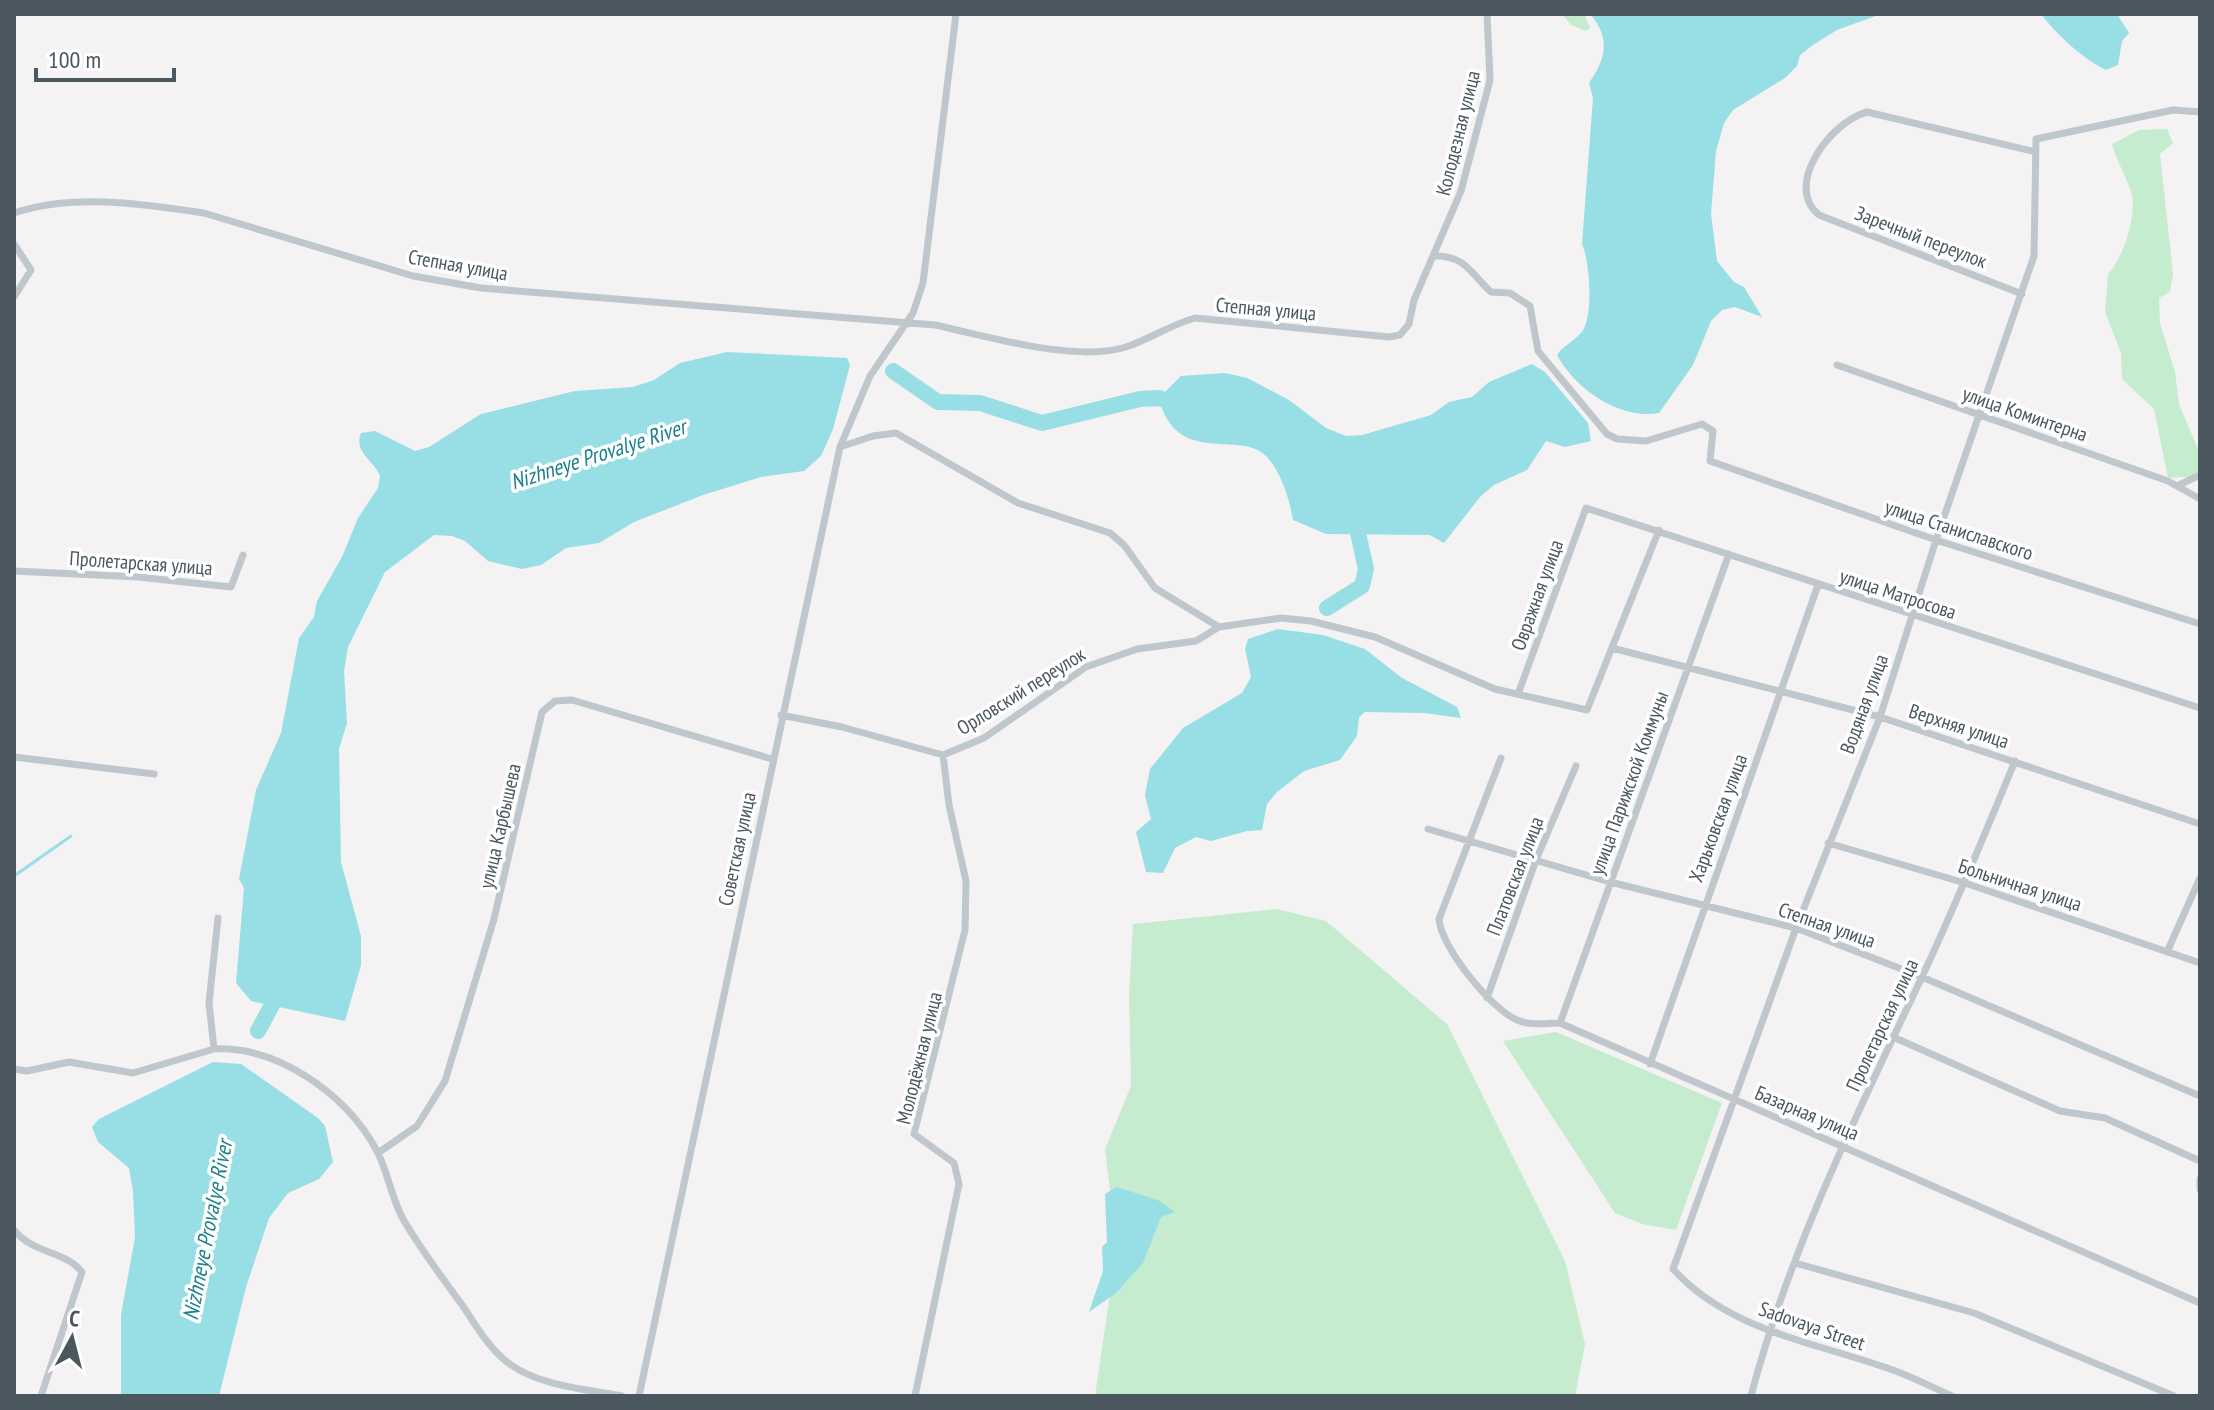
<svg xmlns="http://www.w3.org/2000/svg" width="2214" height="1410" viewBox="0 0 2214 1410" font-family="'PT Sans Narrow',sans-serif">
<rect width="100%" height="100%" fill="#f4f2f2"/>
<path fill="#c6ecd0" d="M1562,14H1584L1590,28L1586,31L1571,25Z
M2167,129L2173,143L2160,154L2173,274L2170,292L2159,298L2160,323L2175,372L2179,404L2200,454V476L2168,478L2154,409L2122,379L2121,353L2105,312L2108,274C2123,259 2138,213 2131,191C2125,175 2117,161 2112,144L2139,130Z
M1277,909L1326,921L1447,1024L1565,1261L1585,1344L1575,1396H1095L1117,1247L1105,1149L1131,1086L1129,994L1133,924Z
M1556,1032L1722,1103L1676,1230L1642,1224L1615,1213L1503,1041Z"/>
<path fill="#97dee5" d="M1590,14H1881L1837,30L1813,45L1800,55L1797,66L1785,78L1733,110L1724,123L1716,151L1711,214L1717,261L1734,282L1744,287L1762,317L1735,307L1722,310L1711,321L1693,365L1659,413C1620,420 1575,389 1557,355C1564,345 1573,342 1581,333C1594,319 1590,261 1582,244L1593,98L1589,83C1606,59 1611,38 1590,14Z
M2041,14H2117L2129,33L2122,41L2118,65L2106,70C2083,59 2057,35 2041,14Z
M727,352L847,358L850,365L833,429L821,456L804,471L761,477L703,495L634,522L599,543L566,548L541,565L522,569L488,561L465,541L452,536L434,535L385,572L348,647L344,671L347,723L339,749L341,862L361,936V965L345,1021L251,1001L236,983L244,888L239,879L256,790L281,733L299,638L314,617L317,601L342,557L358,518L378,488L380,476C374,460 353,452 361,433L375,431L415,451L429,447L481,414L575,391L633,387L654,380L680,363Z
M1532,364L1545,372L1588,423L1591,441L1565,447L1546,441L1527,470L1494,485L1480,497L1444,543L1430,535L1326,534L1293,520C1290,501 1281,471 1266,456C1240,429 1176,468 1159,398L1181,376L1225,373L1247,378L1289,400L1326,428L1346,436L1362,435L1431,415L1449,402L1472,397L1489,382Z
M1278,629L1323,635L1365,649L1402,678L1457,707L1461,718L1424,713L1365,712L1359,717L1357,736L1340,760L1304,771L1277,792L1267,804L1262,830L1247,831L1211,841L1196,837L1175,848L1163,873L1146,872L1136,832L1151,819L1145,795L1150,769L1183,728L1242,693L1251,677L1245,649L1248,639Z
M213,1062L241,1064L318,1118L325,1126L333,1162L319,1179L288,1193L269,1218L246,1287L219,1396H121V1315L135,1237L133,1191L129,1168L98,1142L92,1127L99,1119Z
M1116,1187L1158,1200L1175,1212L1161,1217L1143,1263L1116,1293L1089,1312L1103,1271L1102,1247L1107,1242L1105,1194Z"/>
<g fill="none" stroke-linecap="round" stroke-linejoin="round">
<path stroke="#97dee5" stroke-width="3" d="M14,876L71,836"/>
<path stroke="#97dee5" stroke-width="16" d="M893,371L938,402L980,403L1042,423L1140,399L1159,398L1179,405
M1327,608L1362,586L1366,569L1354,515
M258,1031L272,1005L274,984"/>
<path stroke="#bfc7cd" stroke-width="7" d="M14,213C74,193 143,204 204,213L413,276L481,288L935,325C986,336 1076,363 1126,347C1150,339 1170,325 1195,318L1389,337L1400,335L1409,324L1414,300L1461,191L1490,80L1487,14
M14,244L31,270L14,297
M1436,256C1466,256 1471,274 1491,292L1510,293L1530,306L1538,351L1607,434L1617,439L1646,441L1702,424L1713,431L1710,461L1936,540L2200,624
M2022,294L1819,215C1783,186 1830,122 1867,112L2036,152
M1837,365L2168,481L2200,499
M2179,485L2200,475
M14,571L138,577L231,587L243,555
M1219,627L1281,618L1311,621L1375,637L1495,689L1587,710L1659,530
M1612,648L1880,717L2200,824
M1518,694L1586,508L2200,708
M781,715L842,727L943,755L984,738L1086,667L1137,649L1196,641L1219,627L1155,588L1124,545L1110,533L1018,503L896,433L873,436L840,447
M14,757L154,774
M1501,758L1439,919C1441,947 1491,1009 1517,1020C1531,1026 1545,1023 1560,1023L2200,1303
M1428,829L1610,882L1796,928L1922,977L2200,1096
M1828,843L1965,883L2200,963
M2167,952L2200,878
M1487,998L1536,860L1576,766
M1560,1023L1729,554
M1893,1037L2060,1111L2105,1118L2200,1161
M214,1049C279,1046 347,1095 377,1151C388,1172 391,1197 403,1219C421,1250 444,1280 465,1309C478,1329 491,1351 511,1365C541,1386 586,1389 622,1396
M1650,1064L1818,585
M14,1069L27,1071L69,1062L133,1073L214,1049L209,1003L218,918
M378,1153L417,1126L445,1081L494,919L542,712L555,701L572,700L772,759
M2200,1179V1189
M14,1230C33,1254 66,1251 82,1272L41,1396
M1795,1263L1974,1313L2174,1396
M639,1396L840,447L870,376L913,313L923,283L956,14
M915,1396L959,1184L954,1163L914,1134L965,930L966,881L949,805L943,755
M1751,1396C1789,1251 1857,1114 1921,979C1955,907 1985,834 2015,761
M1952,1396C1931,1387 1911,1376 1890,1369C1814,1342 1729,1331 1673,1269L1796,928L1880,717L1936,540L2034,256L2036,139L2173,110L2200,112"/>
</g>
<g text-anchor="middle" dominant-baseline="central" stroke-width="7" stroke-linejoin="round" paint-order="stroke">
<g font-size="20" fill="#4b575e" stroke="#fff">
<text transform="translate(1458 133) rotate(-76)">Колодезная улица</text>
<text transform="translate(1921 237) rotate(21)">Заречный переулок</text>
<text transform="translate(458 265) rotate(10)">Степная улица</text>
<text transform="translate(1266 309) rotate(5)">Степная улица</text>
<text transform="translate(2025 414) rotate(19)">улица Коминтерна</text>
<text transform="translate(1959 530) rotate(18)">улица Станиславского</text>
<text transform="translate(141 563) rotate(4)">Пролетарская улица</text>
<text transform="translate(1898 594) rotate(18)">улица Матросова</text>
<text transform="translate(1537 595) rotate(-70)">Овражная улица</text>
<text transform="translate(1021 691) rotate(-32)">Орловский переулок</text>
<text transform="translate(1864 704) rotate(-70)">Водяная улица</text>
<text transform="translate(1959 726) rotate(18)">Верхняя улица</text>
<text transform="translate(1629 783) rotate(-70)">улица Парижской Коммуны</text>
<text transform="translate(1718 818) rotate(-70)">Харьковская улица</text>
<text transform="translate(500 826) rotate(-77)">улица Карбышева</text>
<text transform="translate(737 849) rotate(-78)">Советская улица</text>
<text transform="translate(1515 876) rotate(-69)">Платовская улица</text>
<text transform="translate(2020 885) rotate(18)">Больничная улица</text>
<text transform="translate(1827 925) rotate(19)">Степная улица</text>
<text transform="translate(1882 1025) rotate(-65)">Пролетарская улица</text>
<text transform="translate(919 1058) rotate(-76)">Молодёжная улица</text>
<text transform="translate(1807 1113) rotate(23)">Базарная улица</text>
<text transform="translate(1812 1326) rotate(19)">Sadovaya Street</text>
</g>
<g font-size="22" font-style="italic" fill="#1a828b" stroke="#fff">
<text transform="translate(598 454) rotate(-18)">Nizhneye Provalye River</text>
<text transform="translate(207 1230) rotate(-79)">Nizhneye Provalye River</text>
</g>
</g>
<rect width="2214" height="1410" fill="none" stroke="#4b575e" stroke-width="32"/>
<g transform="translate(72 1338) rotate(7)" stroke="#ffffff" stroke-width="6" paint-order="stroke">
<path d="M0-6L14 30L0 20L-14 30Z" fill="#4b575e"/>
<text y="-12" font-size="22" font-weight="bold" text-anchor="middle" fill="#4b575e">С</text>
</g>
<path d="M36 68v12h138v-12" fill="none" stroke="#4b575e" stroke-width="4"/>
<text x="48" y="68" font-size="24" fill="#4b575e" stroke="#ffffff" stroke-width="6" paint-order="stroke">100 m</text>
</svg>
